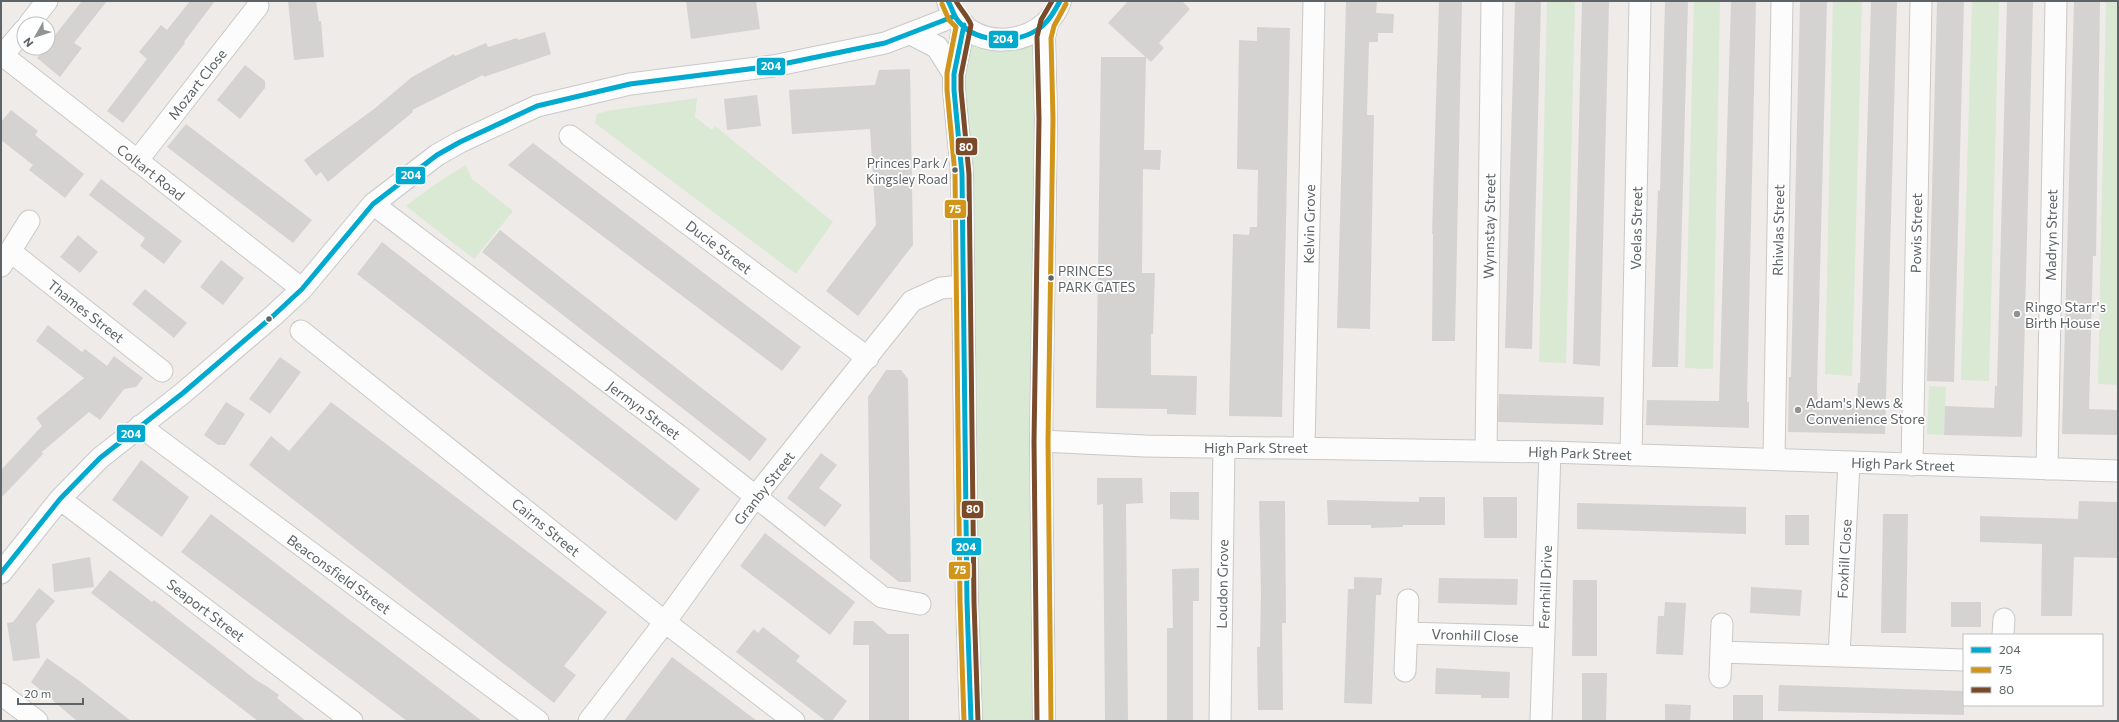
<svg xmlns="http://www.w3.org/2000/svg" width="2119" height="722" viewBox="0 0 2119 722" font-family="Commissioner,sans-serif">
<rect width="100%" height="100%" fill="#eeebe8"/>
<path fill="#d9e9d3" d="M1547,1H1575L1566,363L1539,362Z
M1694,1H1720L1713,369L1685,368Z
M1833,1H1862L1852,376L1825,374Z
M1972,1H1999L1989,381L1961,380Z
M2106,1H2118V385L2098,384Z
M1047,23L1044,721H971L964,25L978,35Z
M697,98L695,117L712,130L715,126L833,222L796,274L595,123L597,114L607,111Z
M466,165L472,179L513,211L474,259L406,206L434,185Z
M1929,386L1946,387L1944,435L1927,434Z"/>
<path fill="#d5d3d2" d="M82,1H107L74,43L82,48L60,77L37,58L45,48H48V44Z
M190,1H215L184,42L185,43L123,123L107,111L147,59L139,52L161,25L167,30Z
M288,1H316L319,21H321L324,57L294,60Z
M686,1H756L760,29L691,39Z
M1128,1H1182L1190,9L1159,43L1164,48L1151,62L1108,23Z
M1346,1H1377L1376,13L1394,14L1393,33H1378V42H1369L1367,115H1374L1370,329L1337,328Z
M1439,1H1462L1455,341H1432L1433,234H1432Z
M1515,1H1541L1532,349L1505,348Z
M1582,1H1609L1600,366L1573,364Z
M1665,1H1688L1678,367H1652L1658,190L1660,191Z
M1731,1H1756L1747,402H1749V428L1646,425L1647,400L1719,401Z
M1800,1H1827L1817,388L1818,404L1857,405L1858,383H1860L1871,1H1897L1885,434L1788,432L1789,377H1791Z
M1937,1H1964L1954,382L1927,381Z
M2007,1H2033L2022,437L1944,435L1945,406L1994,408L1995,386H1997Z
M2074,1H2100L2096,256H2093L2089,409L2118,410V435L2062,434Z
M1257,27L1290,28L1282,417L1229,416L1233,234L1249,235L1250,227H1257L1258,170L1237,169L1239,40L1257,41Z
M545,32L551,54L484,77L483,75L412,110L413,112L328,182L321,172L316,176L304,160L374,109L412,77L432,66L454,54L455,56L486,43L488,47L517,38L518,40Z
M1101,57H1146L1144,150H1161L1160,170L1143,169L1142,273H1155L1153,334H1151V375L1197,376L1196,415L1167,414V409L1096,408Z
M245,65L265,81V88L240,119L217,100Z
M910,69L913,245L858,316L826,291L876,225L870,129L792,134L789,90L875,85L879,70Z
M757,95L761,126L727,130L724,99Z
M11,110L38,131L35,135L84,174L65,198L29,170L33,165L1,140V122Z
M186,124L312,220L293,243L167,147Z
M533,143L801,347L782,371L508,165Z
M101,179L182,241L164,264L140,246L145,238L89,195Z
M500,230L767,439L750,461L482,252Z
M78,235L98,252L80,273L60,257Z
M382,242L700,489L676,521L357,274Z
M221,260L244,278L223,305L200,287Z
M145,289L187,323L174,338L132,304Z
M48,325L82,352L85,349L107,366L114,356L143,378L136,387L124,389L100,420L89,412L42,452L43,454L1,498V470L42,426L36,418L84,378L36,341Z
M280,357L301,372L270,414L249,399Z
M886,370H901L908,379L911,582H899L870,559L868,397Z
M1499,394L1604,397L1603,425L1498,422Z
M226,402L245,414L225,445H218L204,435Z
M331,402L607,612L564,666L576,675L554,703L249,465L271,436L289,451Z
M821,453L837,465L819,488L842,505L825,527L787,498Z
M141,460L189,497L162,537L112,500Z
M1097,478H1142L1143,503L1126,504L1128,721H1105L1103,504L1097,505Z
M1170,492H1199V520L1170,519Z
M1419,497H1445V525H1403V527L1371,528V525H1328L1327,500L1419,502Z
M1483,497H1517V538H1484Z
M1259,501H1285L1286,623H1282L1283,710H1258L1257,647H1260L1261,593Z
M2079,501L2118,502V558L2074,557L2072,616H2041L2042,544L1980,542V516L2078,519Z
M1577,503L1746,507V534L1577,529Z
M211,514L482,721H407L181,552Z
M1883,514H1908L1906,633H1881Z
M1785,515H1809V545H1785Z
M765,533L855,602L830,635L740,566Z
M90,557L94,587L54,592L52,564Z
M1199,568V601H1193V721H1167V628H1173L1172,569Z
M110,570L152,602L154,600L256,680L268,687L279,695L277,698L306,721H258L91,593Z
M1354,577L1382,578L1381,595H1376L1372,704L1344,703L1348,589H1354Z
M1439,578L1518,579L1517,605L1438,603Z
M1573,580H1597V656H1572Z
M1751,587L1802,590L1800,616L1750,613Z
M39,588L55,601L36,624L40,658L13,661L7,623L13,622Z
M1665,602L1686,603L1683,655L1656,654L1658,616H1664Z
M1951,602H1981V627H1951Z
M854,621H873L888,634H909V721H869V645H853Z
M763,627L800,656L796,661L847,701L832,721H826L736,652L754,629L758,633Z
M672,657L716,690L757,721H624Z
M47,658L81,682L131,721H77L31,682Z
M1436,668L1510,672L1509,698H1481V695L1435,694Z
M1582,673H1607L1606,721H1582Z
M1779,685L1964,691V715L1778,711Z
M1733,695H1763V721H1733Z
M1665,704L1691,705L1690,721H1665Z"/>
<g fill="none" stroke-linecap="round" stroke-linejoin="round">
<g stroke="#c9c9c9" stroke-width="23">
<path id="street" d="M29,24L47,1
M1,54L302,289
M3,55L24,30
M570,136L868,358
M137,161L258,6
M373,204L678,435L882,597L920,604
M11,252L162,371
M1,266L29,221
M301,331L665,622L794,721
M140,426L538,721
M1041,441L1145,446L1550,452L2118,471
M1304,447L1314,1
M1486,451L1492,1
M1631,455L1640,1
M1774,459L1782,1
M1912,465L1921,1
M2047,469L2056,1
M60,499L352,721
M1,573L60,499L100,458L183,393L273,316L302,289L373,204L437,155L460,142L537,106L630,84L773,66L885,43L955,16
M1407,633L1543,637
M2003,635L2004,619
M1721,652L1964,660
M1839,656L1849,463
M1405,671L1408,600
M1720,677L1722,624
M1,694L37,721
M589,721L665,622L755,497L912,301L941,288L963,286
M1220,721L1224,447
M1541,721L1550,452"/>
</g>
<g stroke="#c9c9c9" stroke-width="24">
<path id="secondary" d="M948,1C963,54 1043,51 1060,1
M964,25L954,74V90L962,174L967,602L971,721
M912,34L937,47L954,74
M1044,721L1041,441L1046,119L1044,37L1047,23"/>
</g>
<use href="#street" stroke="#fcfcfc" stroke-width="21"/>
<use href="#secondary" stroke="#fcfcfc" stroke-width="22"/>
<g stroke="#fff" stroke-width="8">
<path id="bus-1" d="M948,1C951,6 953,13 956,18C973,43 1013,45 1037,30C1048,23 1054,12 1060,1
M964,25L954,74V90L962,174L967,602L971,721
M1,573L60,499L100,458L183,393L273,316L302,289L373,204L437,155L460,142L537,106L630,84L773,66L885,43L955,16"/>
</g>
<g stroke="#fff" stroke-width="8">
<path id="bus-2" d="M942,4L949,20L956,27L947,73V90L955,174L960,602L964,721
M1051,721L1048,441L1053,119L1051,38L1054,26L1066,4"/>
</g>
<g stroke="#fff" stroke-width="8">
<path id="bus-3" d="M956,1C960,9 969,18 971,25L961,75V90L969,174L974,602L978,721
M1037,721L1034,441L1039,119L1037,37L1041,20L1052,1"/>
</g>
<use href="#bus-1" stroke="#00a9ce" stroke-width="5"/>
<use href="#bus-2" stroke="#d0951a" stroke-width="5"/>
<use href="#bus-3" stroke="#7a4b2a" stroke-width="5"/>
</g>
<g fill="#5d6366" stroke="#fff" stroke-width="1.5">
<circle cx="955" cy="170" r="3.5"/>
<circle cx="1051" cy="278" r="3.5"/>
<circle cx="269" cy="319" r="3.5"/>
</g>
<g fill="#909394" stroke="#fff" stroke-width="1.5">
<circle cx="2017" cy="314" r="4"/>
<circle cx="1798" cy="410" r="4"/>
</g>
<g text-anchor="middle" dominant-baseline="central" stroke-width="3.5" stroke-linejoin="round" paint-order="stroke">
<g font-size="13" fill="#5d6366" stroke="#fff" text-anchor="end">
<text x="948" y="163">Princes Park /<tspan x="948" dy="16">Kingsley Road</tspan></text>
<text x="1058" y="271" text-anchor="start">PRINCES<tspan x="1058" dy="16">PARK GATES</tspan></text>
</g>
<g font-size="14" fill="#5d6366" stroke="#fff">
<text transform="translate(197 84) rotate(-52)">Mozart Close</text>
<text transform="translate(151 172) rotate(38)">Coltart Road</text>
<text transform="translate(1309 224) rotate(-89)">Kelvin Grove</text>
<text transform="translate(1489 226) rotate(-89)">Wynnstay Street</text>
<text transform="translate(1636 228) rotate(-89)">Voelas Street</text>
<text transform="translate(1778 230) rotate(-89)">Rhiwlas Street</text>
<text transform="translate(1916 233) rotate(-89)">Powis Street</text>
<text transform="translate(2051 235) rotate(-89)">Madryn Street</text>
<text transform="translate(719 247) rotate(37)">Ducie Street</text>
<text transform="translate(86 311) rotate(38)">Thames Street</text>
<text transform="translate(644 410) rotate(37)">Jermyn Street</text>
<text x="1256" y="447">High Park Street</text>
<text transform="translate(1580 453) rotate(2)">High Park Street</text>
<text transform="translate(1903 464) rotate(2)">High Park Street</text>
<text transform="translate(764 488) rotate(-52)">Granby Street</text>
<text transform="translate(546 527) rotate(39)">Cairns Street</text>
<text transform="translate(1844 559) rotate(-87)">Foxhill Close</text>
<text transform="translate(339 574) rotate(36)">Beaconsfield Street</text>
<text transform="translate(1222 584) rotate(-89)">Loudon Grove</text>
<text transform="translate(1545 587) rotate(-88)">Fernhill Drive</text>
<text transform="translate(206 610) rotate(37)">Seaport Street</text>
<text transform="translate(1475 635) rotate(2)">Vronhill Close</text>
</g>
<g font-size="14" fill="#5d6366" stroke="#fff" text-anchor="start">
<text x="2025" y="306">Ringo Starr's<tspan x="2025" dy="16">Birth House</tspan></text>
<text x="1806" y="402">Adam's News &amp;<tspan x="1806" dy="16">Convenience Store</tspan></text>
</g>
</g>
<g stroke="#fff" stroke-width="1.5">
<rect x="988" y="30" width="31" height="19" rx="4" fill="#00a9ce"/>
<rect x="756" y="57" width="30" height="19" rx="4" fill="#00a9ce"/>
<rect x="955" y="137" width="23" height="19" rx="4" fill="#7a4b2a"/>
<rect x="395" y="166" width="31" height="19" rx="4" fill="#00a9ce"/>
<rect x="944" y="199" width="23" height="20" rx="4" fill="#d0951a"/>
<rect x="116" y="424" width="30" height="19" rx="4" fill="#00a9ce"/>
<rect x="961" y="500" width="23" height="19" rx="4" fill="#7a4b2a"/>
<rect x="951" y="537" width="31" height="19" rx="4" fill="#00a9ce"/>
<rect x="948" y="561" width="23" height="19" rx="4" fill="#d0951a"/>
</g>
<g font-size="11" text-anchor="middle" font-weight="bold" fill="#fff">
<text x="1003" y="43">204</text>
<text x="771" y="70">204</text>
<text x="966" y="151">80</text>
<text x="411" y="179">204</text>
<text x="955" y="213">75</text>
<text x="131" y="438">204</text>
<text x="973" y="513">80</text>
<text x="966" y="551">204</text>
<text x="960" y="574">75</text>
</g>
<rect width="2119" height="722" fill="none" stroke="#5d6366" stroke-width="4"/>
<rect x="1963" y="634" width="140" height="72" fill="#ffffff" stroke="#bec1c2"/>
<rect x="1971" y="647" width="20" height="6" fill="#00a9ce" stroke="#bec1c2"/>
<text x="1999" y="654" font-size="12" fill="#5d6366">204</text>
<rect x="1971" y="667" width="20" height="6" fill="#d0951a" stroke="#bec1c2"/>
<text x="1999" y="674" font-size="12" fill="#5d6366">75</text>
<rect x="1971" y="687" width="20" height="6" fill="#7a4b2a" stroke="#bec1c2"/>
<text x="1999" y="694" font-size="12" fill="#5d6366">80</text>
<g transform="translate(36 36) rotate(231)"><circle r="19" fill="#ffffff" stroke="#bec1c2"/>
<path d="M0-3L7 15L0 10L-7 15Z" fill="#909394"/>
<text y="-6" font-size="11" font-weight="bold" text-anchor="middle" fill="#5d6366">N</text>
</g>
<path d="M18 698v6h65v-6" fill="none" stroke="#5d6366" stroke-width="2"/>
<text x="24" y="698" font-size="12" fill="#5d6366" stroke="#ffffff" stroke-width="3" paint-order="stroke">20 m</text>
</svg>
